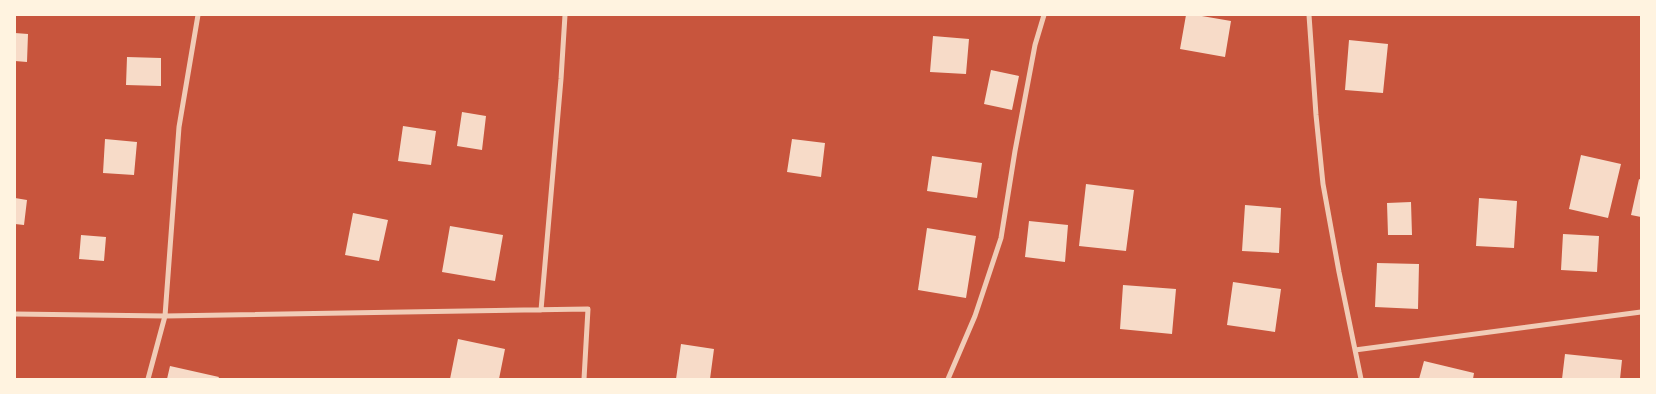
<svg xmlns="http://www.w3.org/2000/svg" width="1656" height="394" viewBox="0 0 1656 394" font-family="Overpass,sans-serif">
<rect width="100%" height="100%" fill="#c8553d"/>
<path fill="#f7dbc8" d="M1186,15H1196L1231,21L1225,57L1180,49Z
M15,33L28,34L27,62L15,61Z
M933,36L969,39L966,74L930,72Z
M1349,40L1388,44L1383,93L1345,90Z
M127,57L161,58V86L126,85Z
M991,70L1019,76L1012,110L984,104Z
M462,112L486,116L482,150L457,146Z
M403,126L436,131L431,165L398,161Z
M105,139L137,142L134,175L103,173Z
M792,139L825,143L821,177L787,172Z
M1581,155L1621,164L1608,218L1569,209Z
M932,156L982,163L977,198L927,191Z
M1639,179L1641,180V217L1631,215Z
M1086,184L1134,190L1126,251L1079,246Z
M15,198L27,200L24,225L15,224Z
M1479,198L1517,201L1514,248L1476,246Z
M1411,202L1412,235H1388L1387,203Z
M1245,205L1281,208L1279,253L1242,251Z
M353,213L388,220L379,261L345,255Z
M1029,221L1068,225L1065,262L1025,257Z
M450,226L503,235L495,281L442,272Z
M927,228L976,236L966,298L918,290Z
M1563,234L1599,236L1597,272L1561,270Z
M81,235L106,237L104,261L79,259Z
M1377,263L1419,264L1418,309L1375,307Z
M1233,282L1281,289L1275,332L1227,325Z
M1123,285L1176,289L1172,334L1120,329Z
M458,339L505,349L499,379H450Z
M681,344L714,349L710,379H676Z
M1565,354L1622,360L1620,379H1562Z
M1424,361L1474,373L1473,379H1419Z
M170,366L219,377L218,379H167Z"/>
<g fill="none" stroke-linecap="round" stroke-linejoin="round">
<path stroke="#f1ccb7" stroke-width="5" d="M1309,15L1316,115L1323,184L1339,272L1361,379
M541,310L561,79L565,15
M15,314L165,316L588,309L584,379
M1355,350L1641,312
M148,379L165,316L179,127L198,15
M948,379L975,316L1001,238L1015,151L1035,45L1044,15"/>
</g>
<rect width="1656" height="394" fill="none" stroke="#fff3e0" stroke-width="32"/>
</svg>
